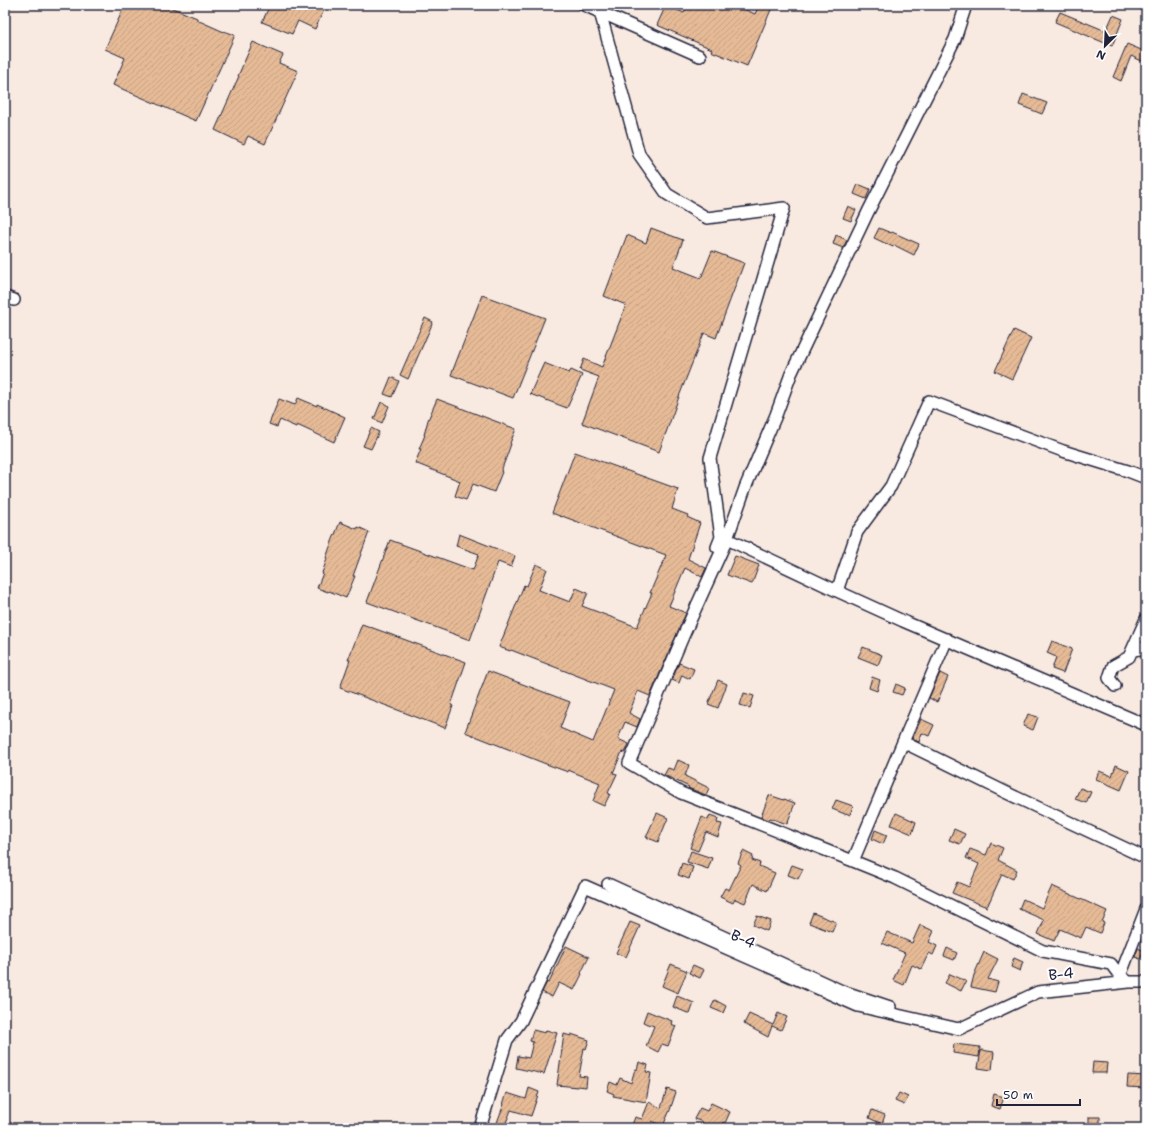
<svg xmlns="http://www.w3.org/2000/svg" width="1151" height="1133" viewBox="0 0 1151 1133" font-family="'Shantell Sans',sans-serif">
<defs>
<pattern id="building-hatch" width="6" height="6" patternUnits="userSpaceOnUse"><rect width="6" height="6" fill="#e6ba96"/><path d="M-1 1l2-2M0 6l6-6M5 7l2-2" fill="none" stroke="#c5a082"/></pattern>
</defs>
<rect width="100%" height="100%" fill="#f8eae0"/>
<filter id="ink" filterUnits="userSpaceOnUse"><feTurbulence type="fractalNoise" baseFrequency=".025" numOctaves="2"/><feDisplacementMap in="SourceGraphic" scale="8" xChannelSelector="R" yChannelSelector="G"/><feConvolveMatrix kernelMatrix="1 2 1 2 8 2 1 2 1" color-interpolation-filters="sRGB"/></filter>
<g filter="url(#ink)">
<path fill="url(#building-hatch)" stroke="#22223b" d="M125,5H165L197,18V20L224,32V31L235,35L196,121L113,85L125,58L105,49Z
M270,5H313L324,10L315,29L298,21L292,34L262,22Z
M666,5L684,13L687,5H735L755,14L759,5H773L747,66L711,51L712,49L657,25Z
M1060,12L1106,31L1113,15L1123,19L1112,46L1055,22Z
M253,42L283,55L279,63L298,71L265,144L248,136L244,144L215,130L239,76H238Z
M1127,44L1146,52V63L1131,56L1121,81L1113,77Z
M1023,94L1047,103L1042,114L1019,105Z
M858,184L870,189L866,199L854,194Z
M848,206L856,210L851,221L843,218Z
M651,228L683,240L673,267L701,278L712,251L744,263L716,338L704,333L680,394L659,452L582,423L599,377L580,370L584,359L602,367L626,305L604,296L627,235L646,243Z
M879,228L891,233L892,232L919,244L914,255L894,245L893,247L874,238Z
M836,235L847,240L843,248L833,244Z
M482,295L545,318L513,398L451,375Z
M425,318L433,322L408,379L400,375Z
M1014,330L1031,338L1012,379L995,371Z
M544,363L569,373L571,370L582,375L567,408L530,394Z
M391,377L399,381L392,397L384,394Z
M298,398L317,406V404L345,417L334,442L297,425L296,427L280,420L277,427L269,424L279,399L295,405Z
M437,399L516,429L510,443L511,444L506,458L501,471L502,472L494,492L473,484L466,500L455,496L460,481L415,463L421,449H419L425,435H424L428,420Z
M381,402L389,406L382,423L374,419Z
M371,428L379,432L371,449L363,446Z
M575,452L678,489L672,509L688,515L687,517L700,523L688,559L706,568L702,577L685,568L681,577L669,606L686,613L650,696L638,691L629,713L640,719L637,727L625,722L618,739L629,744L625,753L622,752L613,773L617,774L608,793L610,794L604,806L593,801L600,783L568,770V772L546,764L465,732L475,705L488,671L570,702L560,728L593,742L604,715L614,690L511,650L510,651L499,647L524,585L527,586L536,564L547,569L539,590L570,602L576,588L588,593L582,606L637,627L652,593H650L666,555L562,516V517L552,513Z
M340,522L357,529L358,527L369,532L353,576H355L346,598L329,591L328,592L317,588L323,573H322L327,559L326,558L331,544Z
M459,534L515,556L511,567L498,562L470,640L367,602L390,540L473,570L479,554L456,546Z
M735,556L759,565L752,584L727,575Z
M362,624L466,662L451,705L453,706L445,728L340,688L350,660H348Z
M1052,641L1072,649L1063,673L1052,669L1056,657L1047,653Z
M863,647L882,655L878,665L858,657Z
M679,663L694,669L690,679L682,675L679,683L672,680Z
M940,673L948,677L937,702L929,698Z
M872,677L880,680L877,691L869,688Z
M718,680L727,684L718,708L708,704Z
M896,684L905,688L902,695L893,692Z
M744,693L754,696L750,708L740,705Z
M1028,714L1038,717L1033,730L1023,726Z
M921,719L934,725L929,736L922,733L919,742L912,739Z
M678,760L689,765L685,776L709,788L706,795L688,788L689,787L664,775L668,768L674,770Z
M1116,765L1129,771L1121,790L1096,779L1099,771L1112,776Z
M1080,788L1091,792L1086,803L1075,799Z
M769,795L784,800V799L795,803L787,824L770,818L769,820L761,817Z
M836,800L853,806L850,815L846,813L845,814L832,809Z
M657,813L668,818L658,842L646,837Z
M896,813L916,822L912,834L891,825Z
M710,815L718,818L717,823L722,824L718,837L706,832L698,851L690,848L702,817L708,820Z
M954,829L965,834L960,844L949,840Z
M875,830L887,835L883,844L872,839Z
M991,843L1003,848L998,860L1017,870L1013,879L1002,874L987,907L952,893L957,882L969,887L979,864L966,858L970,849L986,855Z
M691,851L712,858L708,869L687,862Z
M743,851L753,856L752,860L760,863L759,866L775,873L767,891L753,884L745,903L735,899L733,903L720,897L725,888L729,890L741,865L738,863Z
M682,863L693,867L689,879L678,875Z
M792,865L803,869L798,879L788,875Z
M1052,886L1107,911L1102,922L1104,923L1100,933L1086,927L1081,938L1060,929L1054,941L1038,934L1044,920L1019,909L1023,899L1042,908Z
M813,913L836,922L832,932L809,923Z
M757,916L771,921L767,931L753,925Z
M630,922L640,926L626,957L616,953Z
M920,925L934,931L929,942L937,946L933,955L929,953L921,969L912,965L904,985L893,980L905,953L882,943L887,932L912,943Z
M566,946L589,957L581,973L582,974L574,990L559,983L552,997L542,992L547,982L549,983Z
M947,948L957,953L954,960L944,956Z
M1138,948L1144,951L1140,959L1135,957Z
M984,952L998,959L988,979L998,982L995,992L971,987L974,975Z
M1014,958L1023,962L1020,971L1011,967Z
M671,964L687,971L678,993L662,986Z
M693,965L704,970L700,978L689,973Z
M950,974L966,981L961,991L945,983Z
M677,996L694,1003L690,1014L673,1007Z
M715,1000L726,1006L723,1013L711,1008Z
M647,1011L672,1021L671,1024L676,1026L668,1046L662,1044L658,1052L646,1046L654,1026L643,1022Z
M778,1013L787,1017L781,1030L772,1026L768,1037L744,1024L749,1014L773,1025Z
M533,1030L545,1033L546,1030L557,1033L544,1074L516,1068L518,1056L529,1058L533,1042L530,1041Z
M564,1034L571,1036V1034L589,1040L586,1049L584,1048L579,1076L587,1077L586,1087L578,1086V1087L557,1085Z
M954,1044L980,1047L979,1057L953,1053Z
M981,1050L994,1052L992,1070L978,1068Z
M639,1062L648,1065L646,1072L651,1073L646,1102L613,1096L614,1094L607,1091L610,1082L617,1085L620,1078L631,1083L635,1069L637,1070Z
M1093,1062L1107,1063L1106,1073H1092Z
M1128,1075L1146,1076V1088L1127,1087Z
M529,1088L539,1092L531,1116L511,1110L504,1128L496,1125L504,1104H503L507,1093L526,1099Z
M667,1089L676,1092L670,1110L663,1126L652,1121L651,1123L663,1126L662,1128H631L635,1117L642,1119L649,1102L661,1108Z
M899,1093L908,1097L904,1105L895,1101Z
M994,1094L1004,1097L1000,1109L991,1106Z
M711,1103L730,1112L725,1123L723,1122L720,1128H709L702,1124L703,1122L694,1119L700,1108L707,1111Z
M872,1110L885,1115L882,1124L869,1118Z
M1089,1117H1100V1128H1089Z"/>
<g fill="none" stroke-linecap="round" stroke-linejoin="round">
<g stroke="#22223b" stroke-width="14">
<path id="minor" d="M584,5L700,56
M600,12L639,154L667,194L707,218L784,208L710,458L721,537L717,547
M5,297L14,300
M727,539L837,591L903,621L1146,725
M837,591L857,532L891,486L929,401L1063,451L1128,471L1146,478
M1133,650L1146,648
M1115,686L1109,678L1113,666L1129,657L1146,619
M903,742L947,639
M853,861L681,793L629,763L684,634L727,539L745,488L776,415L791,374L868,212L955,39L966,5
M608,884L842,991L890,1007
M1120,976L1146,909
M1129,982L1120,976L1111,964L1043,951L895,878L853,861L903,742L1007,793L1146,858
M480,1128L507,1040L521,1021L585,886L858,1006L959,1029L1038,992L1129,982H1146"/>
</g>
<use href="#minor" stroke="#fff" stroke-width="11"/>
</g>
</g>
<g text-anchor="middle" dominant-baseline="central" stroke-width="4" stroke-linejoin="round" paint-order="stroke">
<g font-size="15" fill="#22223b" stroke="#fff">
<text transform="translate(743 939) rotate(24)">B-4</text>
<text transform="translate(1061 974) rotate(-6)">B-4</text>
</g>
</g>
<rect width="1151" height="1133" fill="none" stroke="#fff" stroke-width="20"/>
<rect x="10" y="10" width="1131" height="1113" fill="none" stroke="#22223b" stroke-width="1.5" filter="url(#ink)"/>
<g transform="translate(1105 46) rotate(204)" stroke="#ffffff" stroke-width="3" paint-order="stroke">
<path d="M0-3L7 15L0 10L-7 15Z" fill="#22223b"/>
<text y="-6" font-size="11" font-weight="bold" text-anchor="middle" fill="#22223b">N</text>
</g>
<path d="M997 1099v6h83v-6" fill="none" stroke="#22223b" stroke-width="2"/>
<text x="1003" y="1099" font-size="12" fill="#22223b" stroke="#ffffff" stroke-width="3" paint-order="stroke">50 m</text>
</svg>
